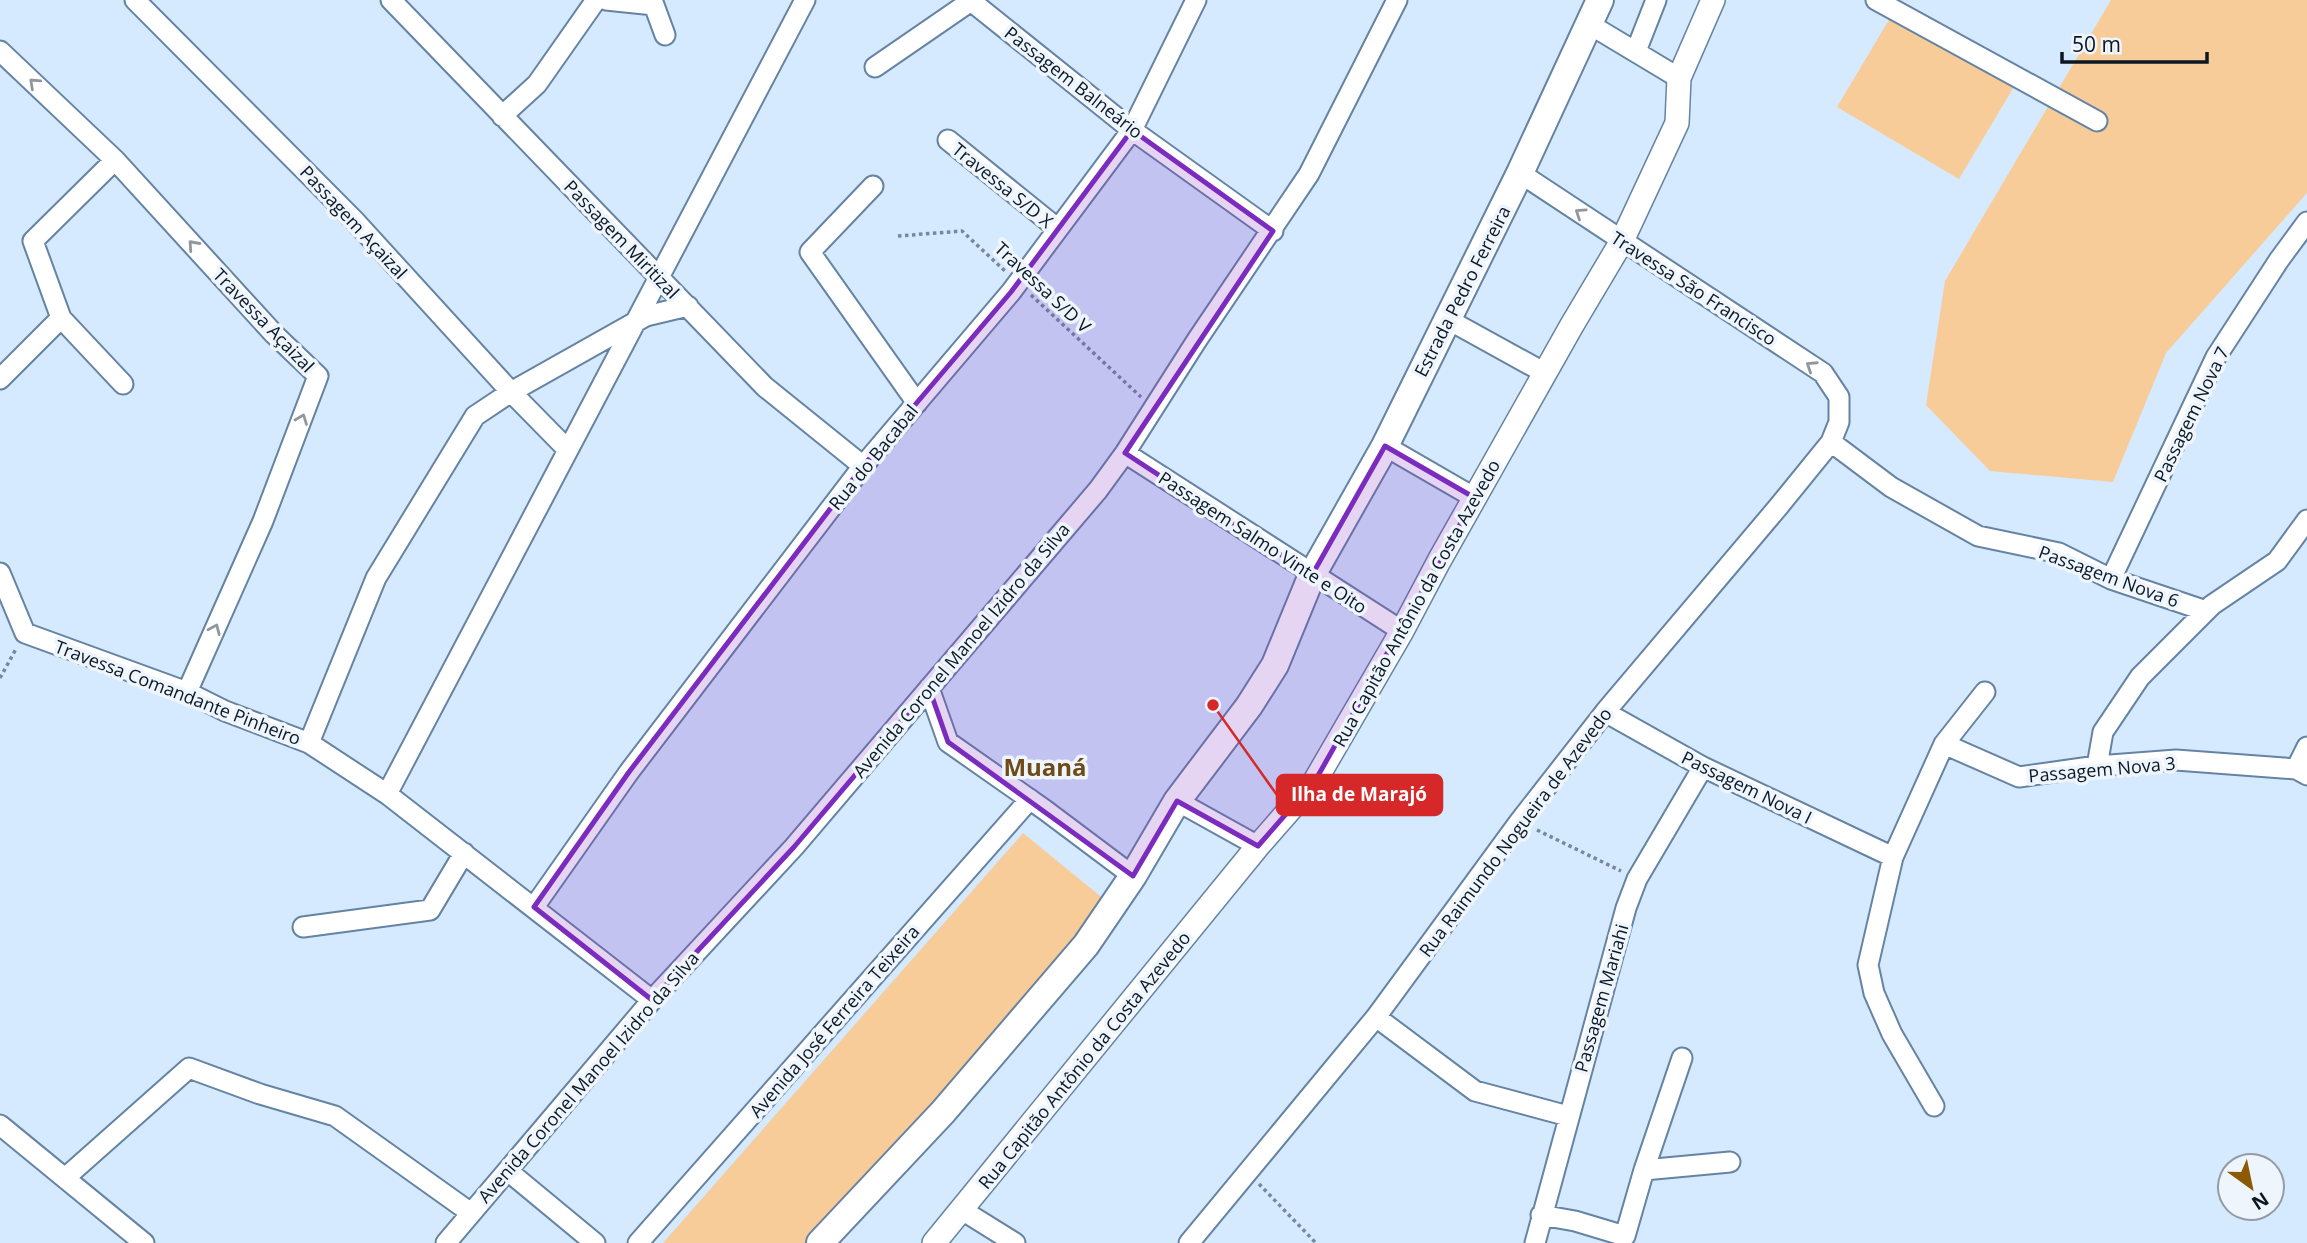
<svg xmlns="http://www.w3.org/2000/svg" width="2307" height="1243" viewBox="0 0 2307 1243" font-family="'Open Sans',sans-serif">
<rect width="100%" height="100%" fill="#d5e9ff"/>
<path fill="#f8cc99" d="M2111,0H2307V193L2166,353L2113,482L1990,471L1926,405L1945,281Z
M1893,13L2015,85L1959,179L1837,107Z
M1023,833L1111,905L820,1243H663Z"/>
<g fill="none" stroke-linecap="round" stroke-linejoin="round">
<g stroke="#6583a3" stroke-width="23">
<path id="minor" d="M135,0L354,220L511,392L568,450
M391,0L765,387L863,466
M606,0L654,5L665,35
M1876,0L2097,121
M1589,24L1679,78
M0,51L115,160L274,334L318,376L263,521L187,692
M1636,51L1656,0
M875,67L971,1L1132,130L1273,231
M502,116L537,84L596,0
M948,140L1058,229
M115,160L33,241L61,318L123,384
M873,186L810,252L917,403
M1447,319L1545,373
M0,379L61,318
M1831,442L1891,487L1978,536L2059,553L2111,579L2206,611
M1385,446L1475,498
M1125,453L1402,631
M0,573L25,633L187,692L225,711L309,743L387,794L652,1000
M2111,579L2216,357L2279,260L2307,222
M929,688L948,742L1045,810L1133,876
M1605,712L1703,767L1893,857
M309,743L376,578L475,416L511,392L646,316L688,306
M1944,744L2019,777L2097,766L2176,760L2296,769L2307,775
M2097,766L2103,732L2140,677L2212,605L2277,561L2307,520
M2296,769L2307,747
M387,794L805,0
M1177,801L1258,846
M534,907L629,772L863,466L1011,292L1132,130L1196,0
M303,927L430,910L464,853
M1376,1017L1475,1091L1568,1116
M1934,1106L1892,1034L1874,993L1868,965L1893,857L1944,744L1985,692
M0,1125L144,1243
M1644,1170L1682,1058
M508,1171L595,1243
M65,1178L189,1068L260,1094L335,1116L471,1213
M962,1210L1015,1243
M1541,1215L1575,1221L1625,1236L1644,1170L1730,1162
M446,1243L652,1000L794,847L1098,490L1125,453L1197,340L1309,174L1397,0
M638,1243L1030,799
M1189,1243L1376,1017L1519,822L1605,712L1779,506L1831,442L1839,422V397L1823,373L1520,173
M1535,1243L1626,908L1637,879L1703,767"/>
</g>
<g stroke="#6583a3" stroke-width="26">
<path id="tertiary" d="M934,1243L1258,846L1315,781L1402,631L1439,561L1572,325L1622,241L1677,123L1679,78L1713,0"/>
</g>
<g stroke="#6583a3" stroke-width="30">
<path id="secondary" d="M820,1243L943,1112L1086,945L1133,876L1177,801L1249,706L1275,665L1312,575L1385,446L1520,173L1600,0"/>
</g>
<path stroke="#78889a" stroke-width="3.5" stroke-dasharray="3.5 3.5" stroke-linecap="butt" d="M898,236L962,231L1005,271
M1031,295L1141,397
M0,678L16,649
M1537,830L1621,871
M1259,1184L1316,1243"/>
<use href="#minor" stroke="#fff" stroke-width="19"/>
<use href="#tertiary" stroke="#fff" stroke-width="23"/>
<use href="#secondary" stroke="#fff" stroke-width="26"/>
</g>
<defs><path id="oneway-chevron" d="M-2-3.5L2.5 0L-2 3.5" fill="none" stroke-width="1.6" stroke-linecap="round" stroke-linejoin="round" transform="scale(1.75)"/></defs>
<g stroke="#91979c">
<use href="#oneway-chevron" transform="translate(34 83) rotate(-137)"/>
<use href="#oneway-chevron" transform="translate(1580 213) rotate(-146)"/>
<use href="#oneway-chevron" transform="translate(193 245) rotate(-132)"/>
<use href="#oneway-chevron" transform="translate(1811 366) rotate(-147)"/>
<use href="#oneway-chevron" transform="translate(302 419) rotate(-69)"/>
<use href="#oneway-chevron" transform="translate(215 629) rotate(-66)"/>
</g>
<path fill="#7b2cbf" fill-opacity="0.2" stroke="#7b2cbf" stroke-width="5" stroke-linejoin="round" d="M1132,130L1273,231L1125,453L1312,575L1385,446L1475,498L1315,781L1258,846L1177,801L1133,876L948,742L929,688L794,847L652,1000L534,907L629,772L863,466L1011,292Z"/>
<g text-anchor="middle" dominant-baseline="central" stroke-width="7" stroke-linejoin="round" paint-order="stroke">
<g font-size="18" fill="#0b1723" stroke="#eef5fc">
<text transform="translate(1074 82) rotate(38)">Passagem Balneário</text>
<text transform="translate(1003 185) rotate(39)">Travessa S/D X</text>
<text transform="translate(354 222) rotate(47)">Passagem Açaizal</text>
<text transform="translate(622 239) rotate(46)">Passagem Miritizal</text>
<text transform="translate(1043 287) rotate(43)">Travessa S/D V</text>
<text transform="translate(1694 288) rotate(33)">Travessa São Francisco</text>
<text transform="translate(1462 291) rotate(-63)">Estrada Pedro Ferreira</text>
<text transform="translate(264 320) rotate(46)">Travessa Açaizal</text>
<text transform="translate(2191 414) rotate(-64)">Passagem Nova 7</text>
<text transform="translate(873 457) rotate(-51)">Rua do Bacabal</text>
<text transform="translate(1263 542) rotate(33)">Passagem Salmo Vinte e Oito</text>
<text transform="translate(2109 576) rotate(20)">Passagem Nova 6</text>
<text transform="translate(1416 603) rotate(-61)">Rua Capitão Antônio da Costa Azevedo</text>
<text transform="translate(961 650) rotate(-50)">Avenida Coronel Manoel Izidro da Silva</text>
<text transform="translate(178 692) rotate(21)">Travessa Comandante Pinheiro</text>
<text transform="translate(2102 769) rotate(-5)">Passagem Nova 3</text>
<text transform="translate(1747 787) rotate(26)">Passagem Nova I</text>
<text transform="translate(1515 832) rotate(-53)">Rua Raimundo Nogueira de Azevedo</text>
<text transform="translate(1601 998) rotate(-74)">Passagem Mariahi</text>
<text transform="translate(834 1021) rotate(-49)">Avenida José Ferreira Teixeira</text>
<text transform="translate(1084 1060) rotate(-51)">Rua Capitão Antônio da Costa Azevedo</text>
<text transform="translate(588 1077) rotate(-49)">Avenida Coronel Manoel Izidro da Silva</text>
</g>
<g font-size="24" font-weight="bold" fill="#6e4a19" stroke="#eef5fc">
<text x="1045" y="766">Muaná</text>
</g>
</g>
<path fill="none" stroke="#d62828" stroke-width="2.5" d="M1213 705L1277 795"/>
<circle fill="#d62828" stroke="#eef5fc" stroke-width="2.5" cx="1213" cy="705" r="7"/>
<rect fill="#d62828" stroke="#d62828" stroke-width="2.5" x="1277" y="775" width="165" height="40" rx="7"/>
<g font-size="19" text-anchor="middle" font-weight="bold" fill="#fff">
<text x="1359" y="801">Ilha de Marajó</text>
</g>
<g transform="translate(2251 1187) rotate(147)"><circle r="33" fill="#eef5fc" stroke="#939ca5" stroke-width="2"/>
<path d="M0-5L12 26L0 18L-12 26Z" fill="#8c5905"/>
<text y="-10" font-size="19" font-weight="bold" text-anchor="middle" fill="#0b1723">N</text>
</g>
<path d="M2062 52v10h145v-10" fill="none" stroke="#0b1723" stroke-width="3.5"/>
<text x="2072" y="52" font-size="21" fill="#0b1723" stroke="#eef5fc" stroke-width="5" paint-order="stroke">50 m</text>
</svg>
